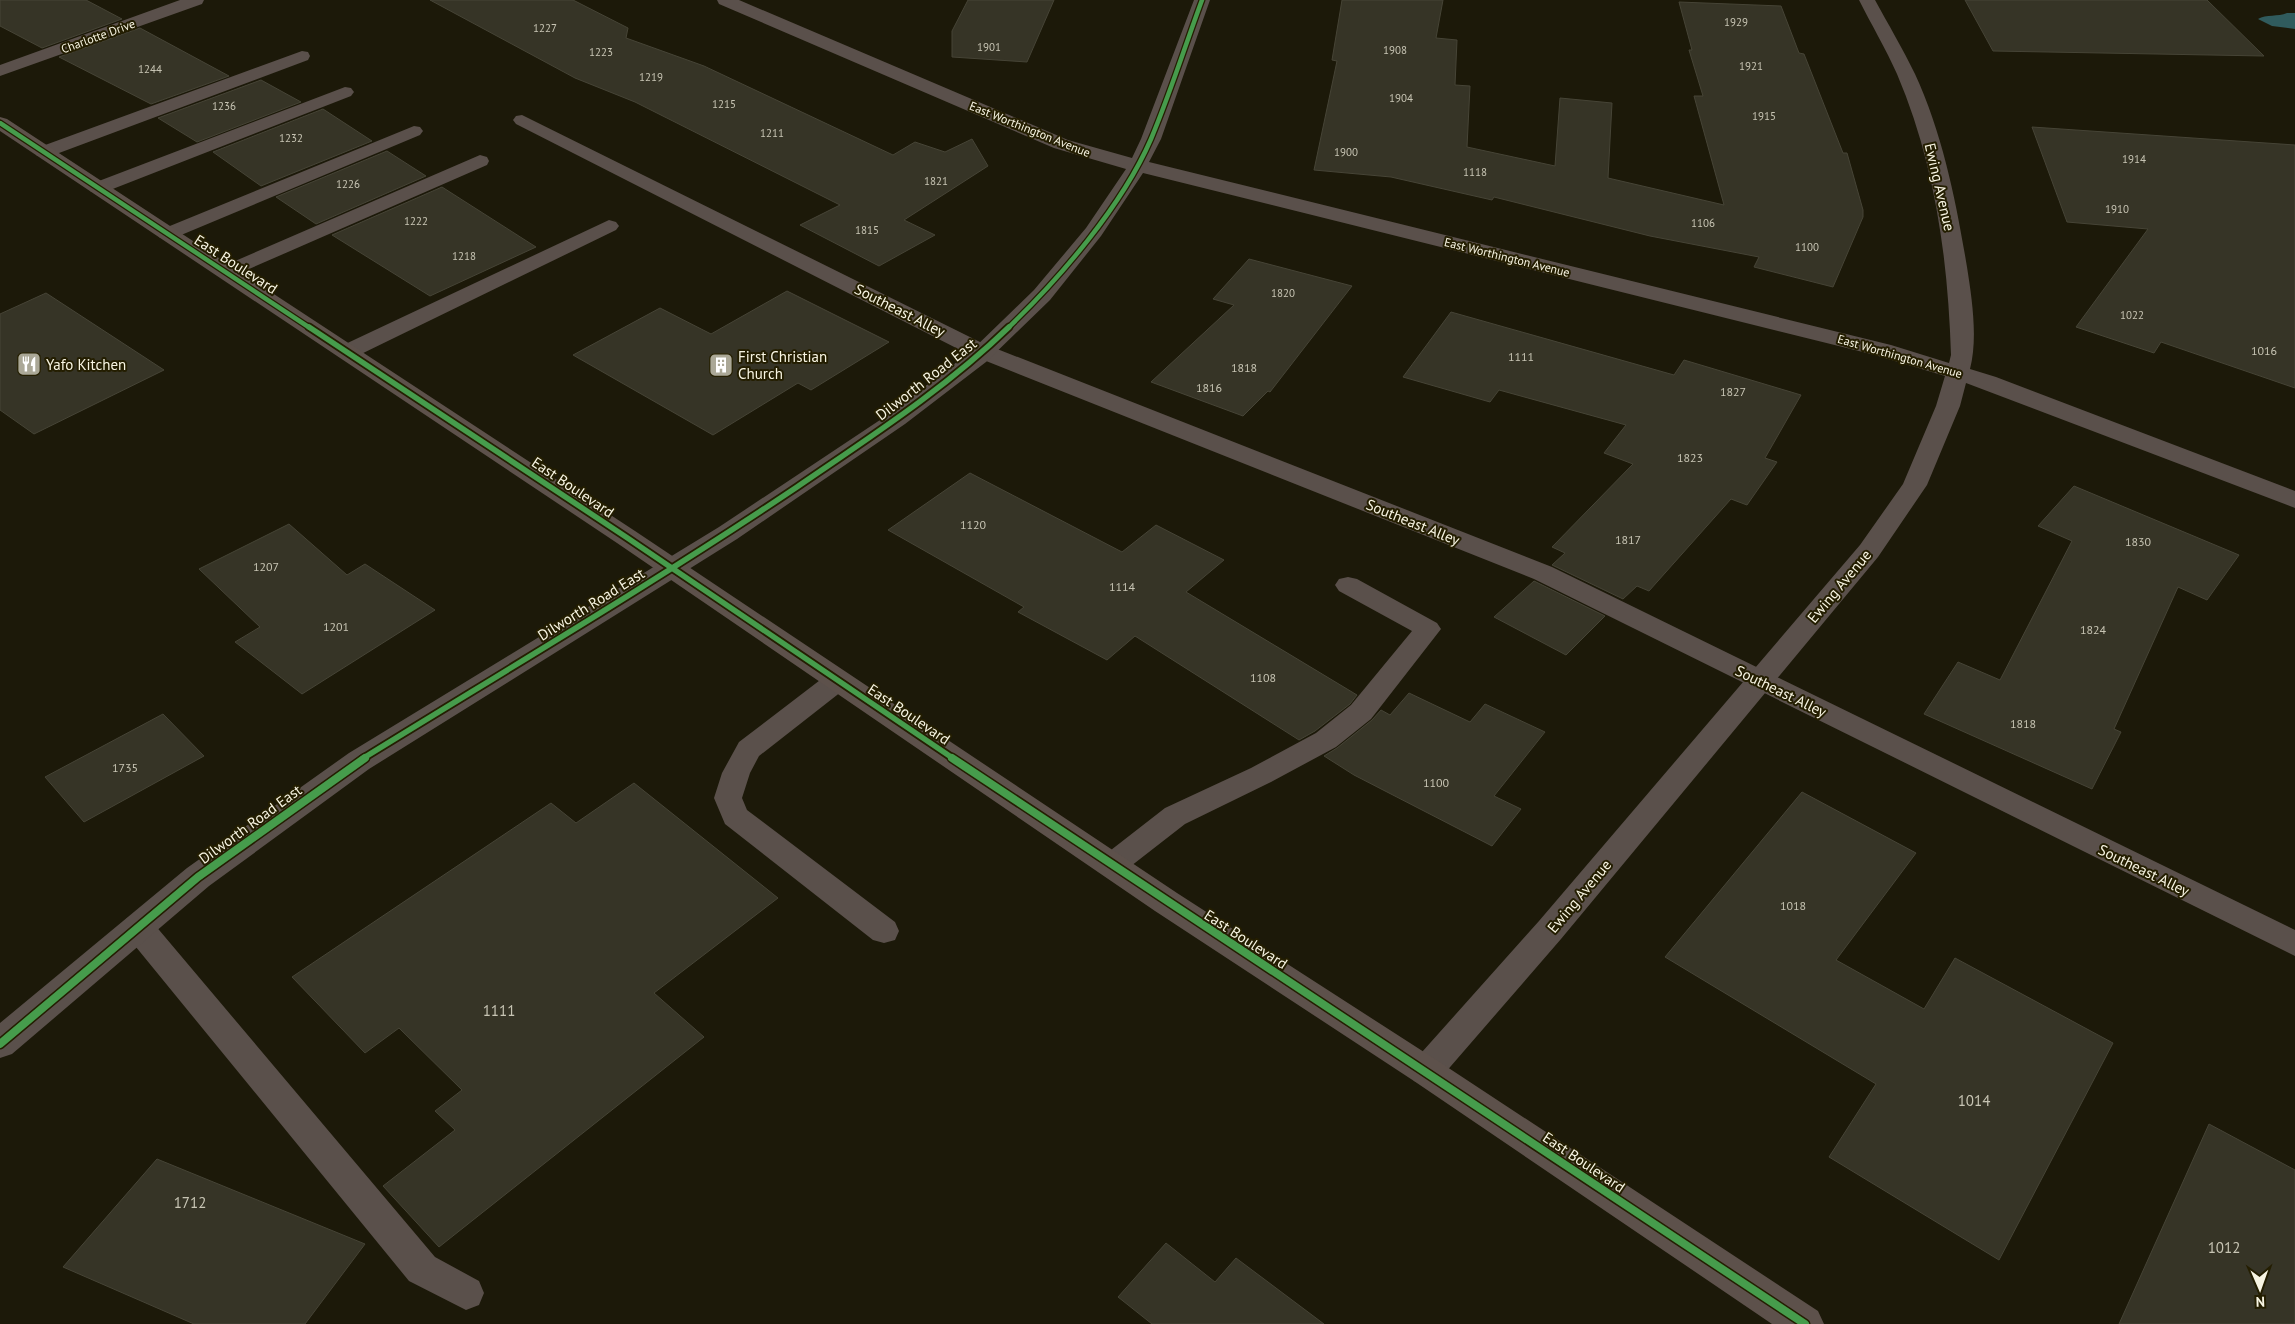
<svg xmlns="http://www.w3.org/2000/svg" width="2295" height="1324" viewBox="0 0 2295 1324" font-family="'PT Sans',sans-serif">
<rect width="100%" height="100%" fill="#1c1909"/>
<path fill="#305b5d" d="M2287,13H2295V29L2272,26L2258,19C2266,14 2278,17 2287,13Z"/>
<path fill="#363426" stroke="#464436" d="M0,0H86L122,19L42,48L0,26Z
M430,0H573L628,28L626,38L704,66L893,155L915,142L945,152L972,139L988,166L904,220L935,235L879,266L800,225L840,205L635,102L575,78Z
M968,0H1054L1027,62L952,57V31Z
M1342,0H1443L1436,38L1457,40L1455,85L1470,86L1467,147L1555,166L1560,98L1612,103L1608,178L1724,205L1694,96H1703L1689,50H1692L1679,2L1781,6L1799,53L1804,54L1843,153H1847L1863,210V217L1833,287L1754,267L1759,257L1650,236L1494,197L1492,200L1391,177L1314,170L1337,61L1332,60Z
M1965,0H2207L2264,56L1993,51Z
M140,28L229,76L151,104L59,57Z
M261,80L301,102L197,142L158,118Z
M323,109L372,141L261,186L213,152Z
M2032,127L2295,145V388L2161,342L2154,353L2076,327L2148,229L2067,222Z
M387,151L426,176L316,224L276,197Z
M442,187L536,247L430,296L332,235Z
M1249,259L1352,286L1270,392L1268,391L1243,416L1151,382L1234,305L1213,299Z
M787,291L889,342L811,390L798,383L713,435L573,355L660,308L711,334Z
M46,293L164,370L34,434L0,410V314Z
M1451,312L1674,375L1684,360L1801,395L1765,458L1777,462L1747,505L1731,499L1649,591L1637,586L1623,599L1552,565L1565,553L1552,547L1633,464L1604,453L1626,425L1499,390L1490,402L1403,377Z
M970,473L1122,552L1156,525L1224,560L1186,592L1357,695L1350,704L1315,731L1299,740L1135,636L1107,660L1018,612L1024,607L888,530Z
M2074,486L2239,555L2207,600L2178,587L2114,729L2121,732L2092,789L1924,714L1958,662L2000,680L2072,541L2038,526Z
M289,524L347,575L365,564L435,610L302,694L235,642L260,627L199,569Z
M1534,581L1605,616L1566,655L1494,617Z
M1409,693L1470,722L1485,704L1545,732L1494,796L1521,809L1492,846L1354,775L1324,756L1337,748L1372,720L1381,710L1390,715Z
M163,714L204,756L84,822L45,777Z
M634,783L778,898L654,993L704,1037L439,1247L383,1186L455,1130L435,1111L462,1090L399,1028L365,1053L292,977L551,803L576,823Z
M1802,792L1916,853L1836,960L1924,1009L1955,958L2113,1043L1999,1260L1829,1157L1876,1084L1665,957Z
M2209,1124L2295,1170V1324H2119Z
M157,1159L365,1244L305,1324H194L63,1267Z
M1166,1243L1215,1282L1236,1258L1324,1324H1152L1118,1297Z"/>
<g fill="none" stroke-linecap="round" stroke-linejoin="round">
<path fill="#5a504b" fill-rule="evenodd" d="M302,51L308,52L310,56L308,60L51,156H37L35,152L37,148Z
M345,87L351,88L354,92L351,96L105,192H91L89,188L91,184Z
M522,115L982,343L1552,567L2295,930V956L1534,579L966,353L516,124L513,120L516,116Z
M414,126L420,127L423,131L420,135L174,238H160L157,234L160,230Z
M480,155L487,157L489,161L487,165L233,276L226,278L219,276L216,272L219,268Z
M609,220L616,222L619,226L616,230L355,357L347,358L339,357L336,352L339,347Z
M1348,577L1357,579L1437,623L1441,629L1371,719L1336,747L1271,782L1185,824L1122,873L1112,876L1102,873L1097,865L1102,857L1165,808L1251,768L1316,733L1351,705L1412,631L1339,591L1335,585L1339,579Z
M837,672L846,674L850,681L846,688L759,756L750,773L742,798L747,810L895,922L899,931L895,940L884,943L873,940L725,824L714,798L722,773L739,742L828,674Z
M138,915L149,918L435,1257L479,1281L484,1293L479,1305L466,1310L409,1281L127,936L123,927L127,918Z"/>
<path fill="#5a504b" fill-rule="evenodd" d="M180,0H204L202,4L0,76V65Z
M717,0H739L1068,140L1132,158L1141,139L1194,0H1210L1161,139L1149,162L1891,345L1949,363L1951,355C1948,259 1935,163 1897,74C1886,49 1871,24 1859,0H1875C1888,24 1903,49 1915,74C1943,135 1956,201 1967,267C1972,299 1978,338 1970,369L1996,377L2295,491V508L1966,383L1960,406L1927,485L1878,557L1561,939L1438,1081L1426,1086L1414,1081L1409,1071L1414,1061L1539,921L1860,545L1903,484L1936,406L1945,376L1875,355L1143,173L1101,236L1050,300L986,362L905,424L737,539L369,769L209,886L12,1054L0,1058V1023L187,868L349,753L719,527L889,414L970,352L1034,290L1086,228L1126,169L1054,148L719,4Z"/>
<path fill="#5d514b" fill-rule="evenodd" d="M0,117L7,119L635,531L1177,893L1438,1061L1818,1311L1824,1324H1772L1414,1081L1155,911L617,543L0,131Z"/>
<g stroke="#241e01" stroke-width="7">
<path id="cycleway-far2" d="M0,123L310,328
M1008,328C1060,278 1122,206 1151,139C1170,94 1185,46 1202,0"/>
</g>
<g stroke="#241e01" stroke-width="9">
<path id="cycleway-far1" d="M309,327L626,537L954,759
M362,759C508,669 655,582 797,487C870,437 945,389 1009,327"/>
</g>
<g stroke="#241e01" stroke-width="11">
<path id="cycleway" d="M952,758C1235,949 1521,1135 1805,1324
M0,1044L198,877L365,758"/>
</g>
<use href="#cycleway-far2" stroke="#469c4c" stroke-width="4.5"/>
<use href="#cycleway-far1" stroke="#469c4c" stroke-width="5.5"/>
<use href="#cycleway" stroke="#469c4c" stroke-width="8"/>
</g>
<defs>
<g id="restaurant-square" transform="scale(1.25)"><rect x="-9" y="-9" width="18" height="18" rx="4" fill="#aba897" stroke="#241e01"/><path d="M-5-6h1v4h1v-4h1v4h1v-4h1v5L-1.5 .5V6h-2V.5L-5-1ZM5-6V6H3V1.5H1.5Q1.5-4 5-6Z" fill="#fff"/></g>
<g id="building-square" transform="scale(1.25)"><rect x="-9" y="-9" width="18" height="18" rx="4" fill="#aba897" stroke="#241e01"/><path d="M-4-6H4V6H1V3H-1V6H-4ZM-2.5-4.3h1.7v1.8h-1.7ZM.8-4.3h1.7v1.8H.8ZM-2.5-1h1.7V.8h-1.7ZM.8-1h1.7V.8H.8Z" fill="#fff"/></g>
</defs>
<g fill-rule="evenodd">
<use href="#restaurant-square" x="29" y="364"/>
<use href="#building-square" x="721" y="365"/>
</g>
<g text-anchor="middle" dominant-baseline="central" stroke-width="4" stroke-linejoin="round" paint-order="stroke">
<g font-size="11" fill="#c8c5b4">
<text x="1736" y="22">1929</text>
<text x="545" y="28">1227</text>
<text x="989" y="47">1901</text>
<text x="1395" y="50">1908</text>
<text x="601" y="52">1223</text>
<text x="1751" y="66">1921</text>
<text x="150" y="69">1244</text>
<text x="651" y="77">1219</text>
<text x="1401" y="98">1904</text>
<text x="724" y="104">1215</text>
<text x="224" y="106">1236</text>
<text x="1764" y="116">1915</text>
<text x="772" y="133">1211</text>
<text x="291" y="138">1232</text>
<text x="1346" y="152">1900</text>
<text x="2134" y="159">1914</text>
<text x="1475" y="172">1118</text>
<text x="936" y="181">1821</text>
<text x="348" y="184">1226</text>
<text x="2117" y="209">1910</text>
<text x="416" y="221">1222</text>
<text x="1703" y="223">1106</text>
<text x="867" y="230">1815</text>
<text x="1807" y="247">1100</text>
<text x="464" y="256">1218</text>
<text x="1283" y="293">1820</text>
<text x="2132" y="315">1022</text>
</g>
<g font-size="12" fill="#f8f5e3" stroke="#241e01">
<text transform="translate(98 36) rotate(-20)">Charlotte Drive</text>
<text transform="translate(1030 129) rotate(22)">East Worthington Avenue</text>
<text transform="translate(1507 257) rotate(14)">East Worthington Avenue</text>
<text transform="translate(1900 356) rotate(16)">East Worthington Avenue</text>
</g>
<g font-size="12" fill="#c8c5b4">
<text x="2264" y="350">1016</text>
<text x="1521" y="356">1111</text>
<text x="1244" y="367">1818</text>
<text x="1209" y="387">1816</text>
<text x="1733" y="391">1827</text>
<text x="1690" y="457">1823</text>
<text x="973" y="524">1120</text>
<text x="1628" y="539">1817</text>
<text x="2138" y="541">1830</text>
<text x="266" y="566">1207</text>
<text x="1122" y="586">1114</text>
<text x="336" y="626">1201</text>
<text x="2093" y="629">1824</text>
<text x="1263" y="677">1108</text>
<text x="2023" y="723">1818</text>
<text x="125" y="767">1735</text>
<text x="1436" y="782">1100</text>
<text x="1793" y="905">1018</text>
</g>
<g font-size="15" fill="#f8f5e3" stroke="#241e01">
<text transform="translate(1940 187) rotate(77)">Ewing Avenue</text>
<text transform="translate(236 264) rotate(33)">East Boulevard</text>
<text transform="translate(900 310) rotate(27)">Southeast Alley</text>
<text transform="translate(926 379) rotate(-38)">Dilworth Road East</text>
<text transform="translate(573 487) rotate(34)">East Boulevard</text>
<text transform="translate(1413 522) rotate(22)">Southeast Alley</text>
<text transform="translate(1839 586) rotate(-50)">Ewing Avenue</text>
<text transform="translate(591 604) rotate(-32)">Dilworth Road East</text>
<text transform="translate(1781 691) rotate(26)">Southeast Alley</text>
<text transform="translate(909 714) rotate(34)">East Boulevard</text>
<text transform="translate(250 824) rotate(-36)">Dilworth Road East</text>
<text transform="translate(2144 870) rotate(26)">Southeast Alley</text>
<text transform="translate(1579 896) rotate(-50)">Ewing Avenue</text>
<text transform="translate(1246 939) rotate(33)">East Boulevard</text>
<text transform="translate(1584 1162) rotate(34)">East Boulevard</text>
</g>
<g font-size="15" fill="#f8f5e3" stroke="#241e01" text-anchor="start">
<text x="738" y="356">First Christian<tspan x="738" dy="17">Church</tspan></text>
<text x="46" y="364">Yafo Kitchen</text>
</g>
<g font-size="15" fill="#c8c5b4">
<text x="499" y="1010">1111</text>
<text x="1974" y="1100">1014</text>
<text x="190" y="1202">1712</text>
<text x="2224" y="1247">1012</text>
</g>
</g>
<g transform="translate(2260 1289) rotate(178)" stroke="#241e01" stroke-width="4" paint-order="stroke">
<path d="M0-4L9 19L0 12L-9 19Z" fill="#f8f5e3"/>
<text y="-8" font-size="14" font-weight="bold" text-anchor="middle" fill="#f8f5e3">N</text>
</g>
</svg>
